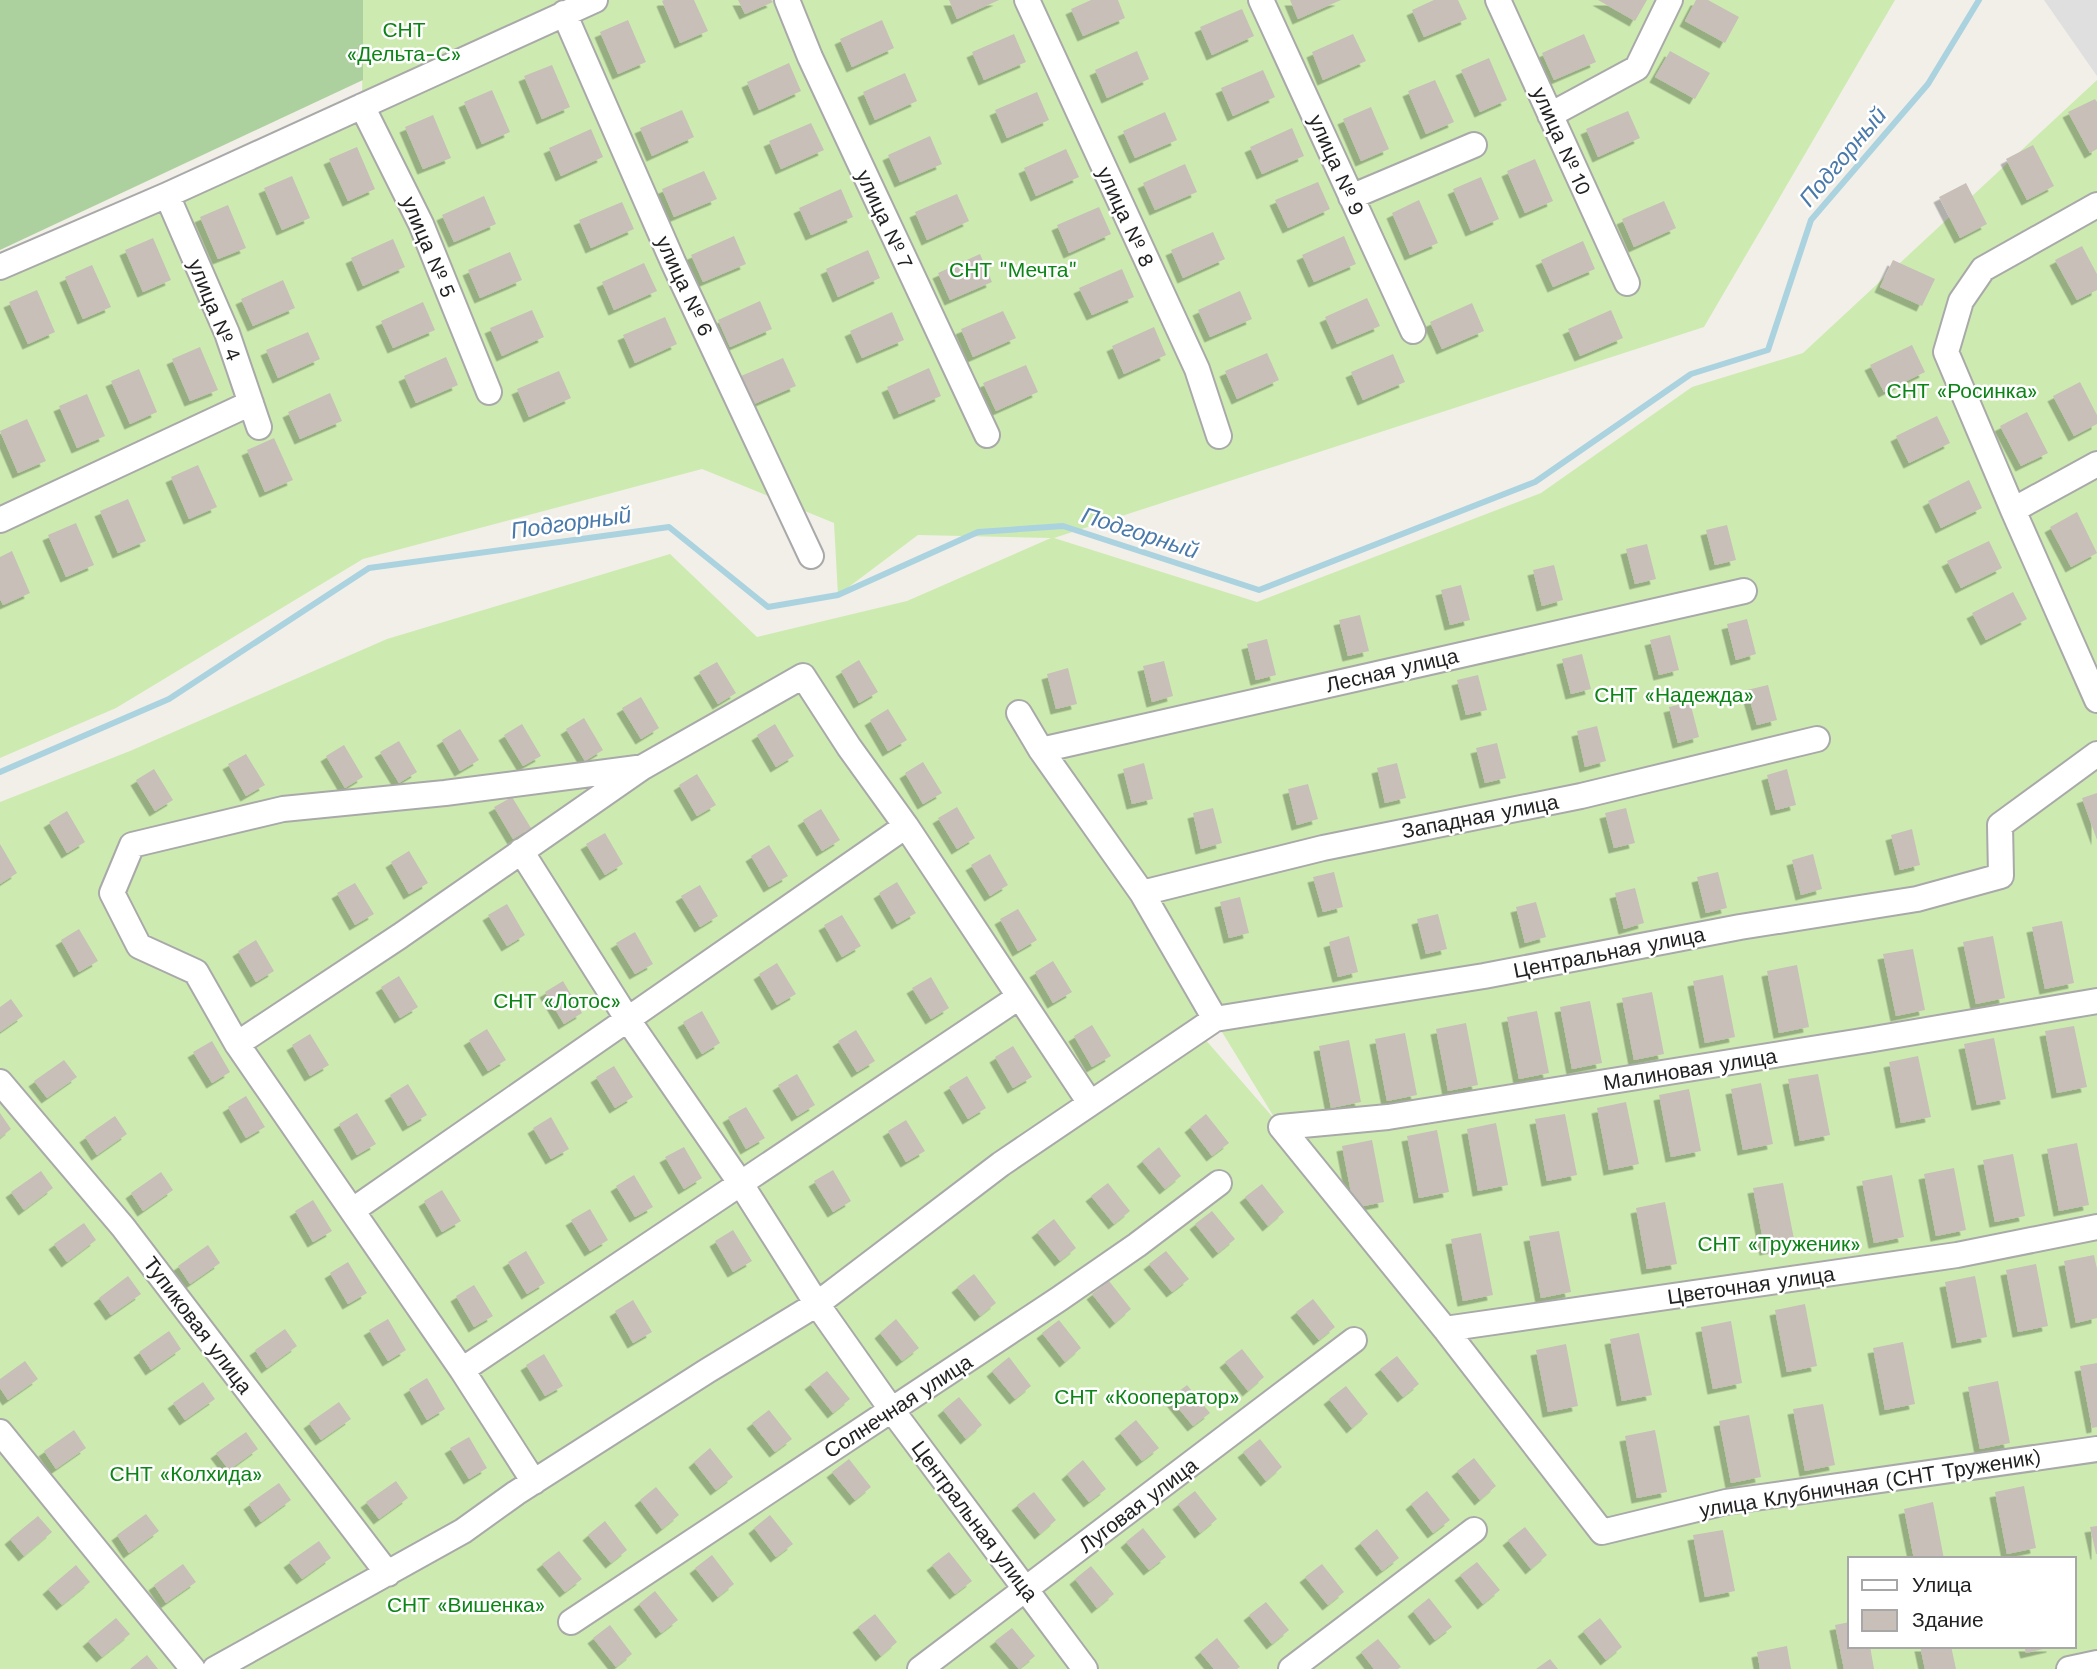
<svg xmlns="http://www.w3.org/2000/svg" width="2097" height="1669" viewBox="0 0 2097 1669" font-family="'Work Sans',sans-serif">
<defs>
<filter id="shadow"><feDropShadow dx="-5.5" dy="5.5" stdDeviation="0" flood-color="#0004"/></filter>
</defs>
<rect width="100%" height="100%" fill="#f2efe9"/>
<path fill="#e0dfdf" d="M2044,0H2097V76Z"/>
<path fill="#cdebb0" fill-rule="evenodd" d="M363,0H1895L1704,327L1054,538L1257,602L1541,493L1692,387L1803,353L2097,80V1669H0V802L130,751L387,639L670,554L757,637L907,601L1051,538L918,535L838,595L834,523L702,469L363,559L116,708L0,758V267L362,106ZM1214,1019L1277,1122L1191,1023ZM1850,1559H2074V1646H1850Z"/>
<path fill="#add19e" d="M0,0H363V80L0,250Z"/>
<g fill="none" stroke-linecap="round" stroke-linejoin="round">
<path stroke="#aad3df" stroke-width="6" d="M0,772L169,699L369,568L669,527L768,607L838,595L978,532L1063,526L1259,590L1535,482L1691,374L1768,350L1811,220L1928,84L1979,0"/>
</g>
<path fill="#c7bfb8" filter="url(#shadow)" d="M664,0H694L708,31L680,43L662,1Z
M738,0H771L773,2L745,14Z
M949,0H999L957,19Z
M1091,0H1118L1125,18L1083,36L1071,9Z
M1290,0H1341L1298,19Z
M1434,0H1458L1467,19L1424,37L1412,10Z
M1598,0H1647L1635,21Z
M1696,0H1708L1739,17L1725,43L1685,21Z
M1242,9L1254,36L1212,55L1200,27Z
M628,20L646,62L618,74L600,32Z
M882,20L894,48L852,67L840,39Z
M1014,34L1026,62L984,80L972,52Z
M1353,34L1366,61L1323,80L1312,52Z
M1584,34L1596,62L1554,80L1542,53Z
M1137,51L1149,79L1107,98L1095,70Z
M1670,51L1710,73L1695,99L1655,77Z
M1489,58L1507,100L1480,112L1461,70Z
M789,63L801,91L759,110L747,82Z
M552,65L570,107L542,119L524,76Z
M1263,70L1275,97L1233,116L1221,88Z
M905,73L917,101L875,120L863,92Z
M1435,80L1454,122L1426,134L1408,91Z
M492,90L510,132L482,144L464,102Z
M1037,92L1049,120L1007,138L995,110Z
M2095,99L2097,102V149L2090,153L2068,112Z
M1371,107L1389,149L1361,161L1343,119Z
M682,110L694,137L652,156L640,128Z
M1628,111L1640,138L1598,157L1586,129Z
M1165,112L1177,140L1135,158L1123,131Z
M433,115L451,158L423,169L405,127Z
M811,123L824,150L781,169L769,141Z
M1292,128L1304,156L1262,174L1250,147Z
M591,129L603,157L561,176L549,148Z
M930,136L942,164L900,182L888,155Z
M2033,145L2054,186L2027,200L2006,159Z
M357,147L375,189L348,201L329,159Z
M1066,149L1079,177L1036,196L1024,168Z
M1535,159L1553,201L1525,213L1507,171Z
M1185,164L1197,192L1155,210L1143,183Z
M704,171L717,199L674,217L662,189Z
M292,176L310,218L282,230L264,188Z
M1481,177L1499,219L1471,231L1453,189Z
M1318,182L1330,209L1288,228L1275,200Z
M1966,183L1987,224L1960,238L1939,197Z
M841,189L853,217L811,235L799,208Z
M957,194L969,221L927,240L915,212Z
M484,196L496,224L454,242L442,215Z
M1419,200L1438,243L1410,255L1392,213Z
M1664,201L1676,228L1634,247L1622,219Z
M622,202L634,229L591,248L579,220Z
M228,205L246,248L218,259L200,217Z
M1099,207L1111,234L1069,253L1057,225Z
M1213,232L1225,259L1183,278L1171,250Z
M734,236L746,264L703,282L691,255Z
M1344,236L1356,264L1314,282L1302,255Z
M153,238L171,280L143,292L125,250Z
M393,239L405,267L363,286L351,258Z
M1583,241L1595,269L1553,287L1541,260Z
M2082,246L2097,274V290L2077,300L2055,260Z
M868,250L880,278L838,297L826,269Z
M510,252L522,280L480,298L468,270Z
M980,254L992,282L950,300L938,273Z
M1893,260L1935,279L1922,306L1880,287Z
M644,263L657,291L614,310L602,282Z
M92,265L111,307L83,319L65,277Z
M1122,269L1134,297L1092,315L1079,288Z
M283,280L295,308L253,326L241,299Z
M37,290L55,332L28,344L9,302Z
M1240,291L1252,319L1210,337L1198,310Z
M1367,298L1380,326L1337,344L1325,317Z
M760,301L772,329L730,347L718,320Z
M423,302L435,330L393,348L381,321Z
M1472,303L1484,331L1442,349L1430,322Z
M532,310L544,337L502,356L490,328Z
M1611,310L1623,338L1580,356L1568,329Z
M1003,311L1016,338L973,357L961,329Z
M892,312L904,340L862,358L850,331Z
M665,317L677,344L635,363L623,335Z
M1154,327L1166,355L1124,374L1112,346Z
M308,332L320,359L278,378L266,350Z
M1912,345L1925,372L1884,392L1870,365Z
M200,347L218,390L190,401L172,359Z
M1267,353L1279,380L1237,399L1225,371Z
M1393,354L1405,382L1363,400L1351,372Z
M446,357L458,385L416,403L404,376Z
M783,358L796,386L754,404L741,376Z
M1026,365L1038,392L996,411L983,383Z
M929,368L941,396L899,414L887,387Z
M139,369L157,412L130,424L111,381Z
M559,371L571,398L529,417L517,389Z
M2080,382L2097,415V424L2074,436L2053,396Z
M330,393L342,421L300,439L288,412Z
M87,394L105,436L77,448L59,406Z
M2027,412L2048,453L2021,466L2000,426Z
M1937,416L1950,443L1909,463L1896,436Z
M27,419L46,461L18,473L0,431Z
M274,438L293,480L265,492L247,450Z
M198,465L217,507L189,519L171,477Z
M1969,480L1982,508L1941,528L1928,501Z
M128,499L146,541L118,553L100,511Z
M2077,512L2097,553L2071,567L2050,527Z
M76,523L94,565L66,577L48,535Z
M1727,525L1736,560L1715,565L1706,530Z
M1989,541L2002,568L1961,588L1947,561Z
M1647,544L1656,579L1635,584L1626,549Z
M12,551L30,593L3,605L0,599V557Z
M1554,565L1563,600L1542,606L1533,570Z
M1461,585L1470,620L1450,625L1441,590Z
M2013,592L2027,619L1986,640L1972,613Z
M1360,615L1369,651L1348,656L1339,620Z
M1747,619L1756,654L1736,660L1727,624Z
M1670,635L1679,670L1659,675L1650,640Z
M1267,639L1276,675L1256,680L1247,644Z
M1582,654L1591,689L1571,694L1562,659Z
M859,660L878,692L859,703L841,671Z
M1164,661L1173,696L1152,702L1143,666Z
M717,662L736,693L718,704L699,672Z
M1068,668L1077,704L1056,709L1047,674Z
M1478,675L1487,710L1466,715L1457,680Z
M1768,685L1777,720L1757,725L1747,690Z
M641,697L659,728L641,739L622,708Z
M1690,702L1699,737L1678,743L1669,707Z
M888,709L907,740L888,751L870,720Z
M584,718L603,750L585,761L566,729Z
M522,724L541,756L523,766L504,735Z
M775,724L794,756L776,767L757,735Z
M1597,726L1606,761L1585,767L1577,731Z
M460,729L479,760L460,771L442,740Z
M399,741L417,772L399,783L380,752Z
M1497,743L1506,778L1485,783L1476,748Z
M344,745L363,777L345,788L326,756Z
M246,754L265,785L246,796L228,764Z
M923,762L942,793L923,804L905,773Z
M1144,763L1153,799L1132,804L1123,769Z
M1397,763L1406,798L1385,803L1377,768Z
M154,769L173,800L155,811L136,780Z
M1787,769L1796,805L1776,810L1767,775Z
M697,774L716,805L697,816L679,785Z
M1308,784L1318,819L1297,825L1288,789Z
M2097,793V840L2082,798Z
M512,797L531,828L513,839L494,807Z
M957,807L975,838L957,849L938,818Z
M1213,808L1222,843L1201,849L1193,813Z
M1626,808L1635,843L1614,848L1605,813Z
M821,809L840,840L822,851L803,820Z
M67,811L85,842L67,853L49,822Z
M1912,829L1920,865L1900,870L1891,835Z
M605,833L623,864L605,875L586,844Z
M0,844L17,873L0,884Z
M769,845L788,876L769,887L751,856Z
M409,851L428,883L409,894L391,862Z
M990,854L1008,885L990,896L971,865Z
M1813,854L1822,889L1801,895L1792,860Z
M1334,872L1343,907L1323,912L1313,877Z
M1718,872L1727,908L1706,913L1697,877Z
M897,882L916,913L897,924L879,893Z
M355,883L374,914L355,925L337,893Z
M700,885L718,916L700,927L681,896Z
M1635,888L1644,923L1624,929L1615,893Z
M1240,897L1249,933L1229,938L1220,902Z
M1536,902L1546,937L1525,943L1516,907Z
M507,904L525,935L507,946L488,915Z
M1018,909L1037,940L1018,951L1000,919Z
M1438,914L1447,949L1426,954L1417,919Z
M842,915L861,946L842,957L824,925Z
M2062,921L2074,983L2045,989L2032,927Z
M79,929L98,961L79,972L61,940Z
M635,932L653,964L635,974L616,943Z
M1349,936L1358,972L1338,977L1329,942Z
M1993,936L2005,998L1976,1004L1963,942Z
M256,940L274,971L256,982L238,951Z
M1913,949L1925,1010L1896,1016L1883,954Z
M1053,961L1072,992L1053,1003L1035,972Z
M777,963L796,994L777,1005L759,974Z
M1797,965L1809,1027L1779,1033L1767,971Z
M1723,975L1735,1037L1705,1043L1693,981Z
M399,976L418,1007L400,1018L381,987Z
M931,977L949,1008L931,1019L912,988Z
M563,981L582,1013L564,1024L545,992Z
M1652,992L1664,1054L1634,1060L1622,998Z
M11,999L23,1016L0,1032V1007Z
M1590,1001L1602,1063L1572,1069L1560,1007Z
M702,1011L720,1043L702,1054L683,1022Z
M1537,1011L1549,1073L1519,1079L1507,1017Z
M1466,1023L1478,1085L1448,1091L1436,1029Z
M1092,1025L1111,1056L1092,1067L1074,1036Z
M2074,1026L2087,1087L2057,1093L2045,1031Z
M487,1029L506,1060L488,1071L469,1040Z
M856,1030L875,1061L857,1072L838,1041Z
M1405,1033L1417,1095L1387,1101L1375,1039Z
M310,1034L329,1065L310,1076L292,1045Z
M1994,1038L2006,1099L1977,1105L1964,1044Z
M1349,1040L1361,1102L1331,1108L1319,1046Z
M212,1041L230,1072L212,1083L193,1052Z
M1013,1046L1032,1077L1013,1088L995,1057Z
M1918,1056L1931,1117L1901,1123L1889,1062Z
M64,1060L77,1077L47,1098L34,1081Z
M614,1066L633,1097L615,1108L596,1077Z
M797,1074L815,1105L797,1116L778,1085Z
M1818,1074L1830,1135L1800,1141L1788,1079Z
M967,1076L986,1108L968,1119L949,1087Z
M1761,1083L1773,1144L1743,1150L1731,1089Z
M408,1084L427,1115L408,1126L390,1095Z
M1689,1089L1701,1151L1671,1157L1659,1095Z
M246,1096L265,1127L246,1138L228,1107Z
M1626,1102L1639,1164L1609,1170L1597,1108Z
M746,1107L765,1138L746,1149L728,1117Z
M0,1113L11,1129L0,1138Z
M357,1113L376,1144L357,1155L339,1124Z
M1206,1114L1229,1143L1212,1156L1190,1127Z
M1565,1114L1577,1175L1547,1181L1535,1119Z
M115,1116L127,1134L97,1155L85,1137Z
M551,1117L569,1149L551,1159L533,1128Z
M906,1120L925,1151L906,1162L888,1131Z
M1496,1123L1508,1185L1478,1191L1467,1129Z
M1437,1130L1449,1192L1419,1198L1407,1136Z
M1372,1140L1384,1202L1354,1208L1342,1146Z
M2077,1143L2089,1205L2059,1211L2047,1149Z
M684,1147L702,1178L684,1189L665,1157Z
M1159,1147L1181,1176L1165,1189L1142,1161Z
M2013,1154L2025,1216L1995,1222L1983,1160Z
M1954,1168L1966,1230L1936,1236L1924,1174Z
M833,1170L851,1201L833,1212L814,1181Z
M41,1171L53,1188L24,1210L11,1192Z
M161,1172L173,1190L143,1211L131,1193Z
M634,1175L653,1207L635,1217L616,1186Z
M1892,1175L1904,1237L1874,1243L1862,1181Z
M1108,1183L1130,1211L1114,1224L1091,1196Z
M1783,1183L1795,1244L1765,1250L1753,1188Z
M1262,1184L1284,1212L1268,1226L1245,1197Z
M442,1190L461,1221L442,1232L424,1201Z
M313,1200L332,1231L313,1242L295,1211Z
M1665,1202L1677,1264L1647,1269L1636,1208Z
M590,1209L608,1240L590,1251L571,1220Z
M1212,1211L1235,1239L1218,1253L1195,1224Z
M1054,1219L1076,1248L1060,1261L1037,1232Z
M84,1223L96,1240L67,1262L54,1244Z
M733,1230L752,1261L733,1272L715,1241Z
M1559,1231L1571,1292L1541,1298L1529,1236Z
M1481,1233L1493,1295L1463,1301L1451,1239Z
M208,1245L220,1263L190,1284L178,1266Z
M526,1251L545,1283L527,1294L508,1262Z
M1166,1251L1189,1279L1172,1292L1149,1264Z
M2094,1255L2097,1269V1318L2076,1323L2064,1261Z
M348,1262L367,1293L348,1304L330,1273Z
M2036,1264L2048,1326L2018,1332L2006,1270Z
M974,1274L996,1303L980,1316L957,1287Z
M128,1276L141,1294L111,1315L99,1298Z
M1975,1276L1987,1337L1957,1343L1945,1282Z
M1109,1281L1131,1309L1115,1323L1092,1294Z
M474,1285L493,1316L474,1327L456,1296Z
M1313,1299L1335,1327L1319,1340L1296,1312Z
M633,1300L652,1332L633,1343L615,1311Z
M1805,1304L1817,1366L1787,1372L1775,1310Z
M388,1319L406,1350L388,1361L369,1330Z
M896,1319L919,1348L902,1361L880,1333Z
M1059,1320L1081,1348L1065,1362L1042,1333Z
M1731,1321L1742,1383L1713,1389L1701,1327Z
M285,1329L297,1346L267,1368L255,1350Z
M169,1331L181,1349L151,1370L139,1352Z
M1639,1333L1652,1395L1622,1401L1610,1339Z
M1903,1342L1915,1404L1885,1410L1873,1348Z
M1566,1344L1578,1406L1548,1412L1536,1350Z
M1242,1349L1264,1377L1248,1391L1225,1362Z
M544,1354L563,1386L545,1396L526,1365Z
M1397,1356L1419,1384L1403,1397L1380,1369Z
M1009,1357L1031,1386L1015,1399L992,1371Z
M25,1361L38,1379L8,1400L0,1388V1379Z
M2097,1363V1427L2092,1428L2080,1366Z
M827,1371L850,1399L833,1413L810,1384Z
M427,1378L445,1409L427,1420L409,1389Z
M1998,1381L2010,1443L1980,1449L1968,1387Z
M203,1382L215,1399L185,1420L173,1403Z
M1187,1385L1210,1413L1193,1426L1170,1398Z
M1346,1386L1368,1414L1352,1428L1329,1399Z
M959,1397L982,1425L966,1439L943,1410Z
M339,1402L351,1419L321,1440L309,1423Z
M1823,1404L1835,1465L1805,1471L1793,1409Z
M769,1410L792,1439L775,1452L752,1423Z
M1749,1415L1761,1477L1731,1483L1719,1421Z
M1136,1420L1159,1448L1142,1461L1120,1433Z
M74,1430L86,1448L56,1469L44,1451Z
M1655,1430L1667,1492L1637,1498L1625,1436Z
M246,1432L258,1449L229,1470L216,1453Z
M469,1437L487,1468L469,1479L450,1448Z
M1260,1439L1282,1467L1266,1481L1243,1452Z
M710,1448L733,1477L716,1490L694,1462Z
M1474,1458L1496,1486L1480,1500L1457,1471Z
M849,1459L871,1487L855,1500L832,1472Z
M1083,1460L1106,1489L1089,1502L1067,1474Z
M396,1481L408,1498L379,1519L366,1502Z
M279,1483L291,1500L261,1522L249,1504Z
M2024,1486L2036,1548L2007,1554L1995,1492Z
M656,1487L679,1515L662,1529L640,1500Z
M1195,1491L1217,1519L1200,1533L1178,1504Z
M1427,1491L1450,1520L1433,1533L1411,1504Z
M1034,1492L1056,1520L1040,1534L1017,1505Z
M1933,1502L1944,1559H1914L1904,1509Z
M146,1514L159,1531L129,1553L117,1535Z
M770,1515L793,1544L776,1557L754,1528Z
M38,1516L52,1532L24,1556L10,1539Z
M605,1521L627,1550L611,1563L588,1535Z
M2097,1526V1554H2096L2090,1527Z
M1525,1527L1547,1555L1531,1569L1508,1540Z
M1143,1528L1166,1557L1149,1570L1126,1542Z
M1377,1529L1399,1558L1382,1571L1360,1543Z
M1723,1530L1735,1591L1705,1597L1693,1535Z
M319,1541L331,1558L302,1579L289,1562Z
M559,1551L582,1579L565,1592L542,1564Z
M949,1552L972,1581L955,1594L932,1565Z
M712,1555L734,1584L718,1597L695,1568Z
M1477,1562L1500,1590L1483,1604L1460,1575Z
M183,1564L196,1582L166,1603L154,1585Z
M1322,1564L1344,1592L1328,1605L1305,1577Z
M76,1565L90,1582L62,1605L48,1589Z
M1091,1566L1114,1594L1097,1608L1075,1579Z
M655,1591L678,1620L661,1633L639,1604Z
M1429,1598L1452,1627L1435,1640L1413,1611Z
M1266,1602L1289,1630L1272,1644L1249,1615Z
M875,1614L897,1642L881,1656L858,1627Z
M116,1618L130,1634L102,1657L88,1641Z
M1600,1618L1622,1647L1606,1660L1583,1631Z
M1850,1622V1646H1870L1874,1669H1844L1835,1625Z
M610,1625L632,1654L616,1667L593,1638Z
M1012,1628L1035,1656L1019,1669L995,1641Z
M1217,1638L1240,1667L1237,1669H1214L1200,1652Z
M1378,1639L1401,1667L1398,1669H1374L1361,1652Z
M1787,1646L1791,1669H1760L1757,1652Z
M1920,1646H1951L1956,1669H1925Z
M2024,1646H2052V1647L2026,1653Z
M147,1655L158,1669H130Z
M1550,1659L1558,1669H1536Z"/>
<g fill="none" stroke-linecap="round" stroke-linejoin="round">
<g stroke="#a9a9a9" stroke-width="28">
<path id="street" d="M787,0L810,57L987,435
M1027,0L1197,369L1219,436
M1261,0L1413,331
M1498,0L1627,283
M564,13L673,262L811,556
M362,106L421,224L489,392
M1550,115L1637,68L1670,0
M167,195L227,333L259,427
M1351,197L1474,145
M2097,205L1983,269L1961,301L1946,352L2013,510L2097,700
M0,267L167,195L595,0
M2013,510L2097,464
M0,520L251,403
M1019,713L1041,750L1142,893L1215,1019
M1041,750L1744,591
M521,851L628,1020L741,1184L817,1304L891,1409L1085,1669
M1142,893L1323,848L1581,796L1817,739
M237,1044L400,936L643,767L803,676L849,747L906,826L1090,1103
M0,1082L123,1227L388,1574
M1281,1127L1445,1329L1602,1532L1726,1502L2097,1449
M1281,1127L1388,1117L1868,1040L2097,1001
M353,1210L906,826
M1445,1329L1957,1255L2097,1227
M462,1370L237,1044L196,972L139,946L112,893L132,845L283,809L445,793L637,768
M0,1432L193,1669
M534,1482L462,1370L1019,997
M571,1622L1059,1299L1137,1245L1219,1183
M215,1669L463,1531L516,1493L707,1371L817,1304L1001,1164L1215,1019L1484,976L1740,927L1917,899L2001,876L2000,825L2097,754
M920,1669L1354,1340
M1291,1669L1474,1530
M2069,1669L2097,1663"/>
</g>
<use href="#street" stroke="#fff" stroke-width="24"/>
</g>
<g text-anchor="middle" dominant-baseline="central" stroke-width="5" stroke-linejoin="round" paint-order="stroke">
<g font-size="21" fill="#0c8416" stroke="#fff">
<text x="404" y="29">СНТ<tspan x="404" dy="24">«Дельта-С»</tspan></text>
<text x="1013" y="269">СНТ "Мечта"</text>
<text x="1962" y="390">СНТ «Росинка»</text>
<text x="1674" y="694">СНТ «Надежда»</text>
<text x="557" y="1000">СНТ «Лотос»</text>
<text x="1779" y="1243">СНТ «Труженик»</text>
<text x="1147" y="1396">СНТ «Кооператор»</text>
<text x="186" y="1473">СНТ «Колхида»</text>
<text x="466" y="1604">СНТ «Вишенка»</text>
</g>
<g font-size="21" fill="#222" stroke="#fff">
<text transform="translate(1562 141) rotate(66)">улица № 10</text>
<text transform="translate(1337 165) rotate(66)">улица № 9</text>
<text transform="translate(1126 217) rotate(65)">улица № 8</text>
<text transform="translate(885 219) rotate(65)">улица № 7</text>
<text transform="translate(429 247) rotate(67)">улица № 5</text>
<text transform="translate(685 286) rotate(65)">улица № 6</text>
<text transform="translate(215 310) rotate(68)">улица № 4</text>
<text transform="translate(1392 670) rotate(-13)">Лесная улица</text>
<text transform="translate(1480 816) rotate(-11)">Западная улица</text>
<text transform="translate(1609 952) rotate(-11)">Центральная улица</text>
<text transform="translate(1690 1069) rotate(-9)">Малиновая улица</text>
<text transform="translate(1751 1285) rotate(-8)">Цветочная улица</text>
<text transform="translate(198 1325) rotate(53)">Тупиковая улица</text>
<text transform="translate(898 1406) rotate(-33)">Солнечная улица</text>
<text transform="translate(1870 1483) rotate(-9)">улица Клубничная (СНТ Труженик)</text>
<text transform="translate(1138 1505) rotate(-37)">Луговая улица</text>
<text transform="translate(975 1521) rotate(53)">Центральная улица</text>
</g>
<g font-size="23" font-style="italic" fill="#4a7aab" stroke="#fff">
<text transform="translate(1843 157) rotate(-50)">Подгорный</text>
<text transform="translate(571 523) rotate(-8)">Подгорный</text>
<text transform="translate(1140 533) rotate(18)">Подгорный</text>
</g>
</g>
<rect x="1848" y="1557" width="228" height="91" fill="#ffffff" stroke="#a7a7a7" stroke-width="2"/>
<rect x="1862" y="1580" width="35" height="10" fill="#ffffff" stroke="#a7a7a7" stroke-width="2"/>
<text x="1912" y="1592" font-size="21" fill="#222222">Улица</text>
<rect x="1862" y="1610" width="35" height="21" fill="#c7bfb8" stroke="#a7a7a7" stroke-width="2"/>
<text x="1912" y="1627" font-size="21" fill="#222222">Здание</text>
</svg>
